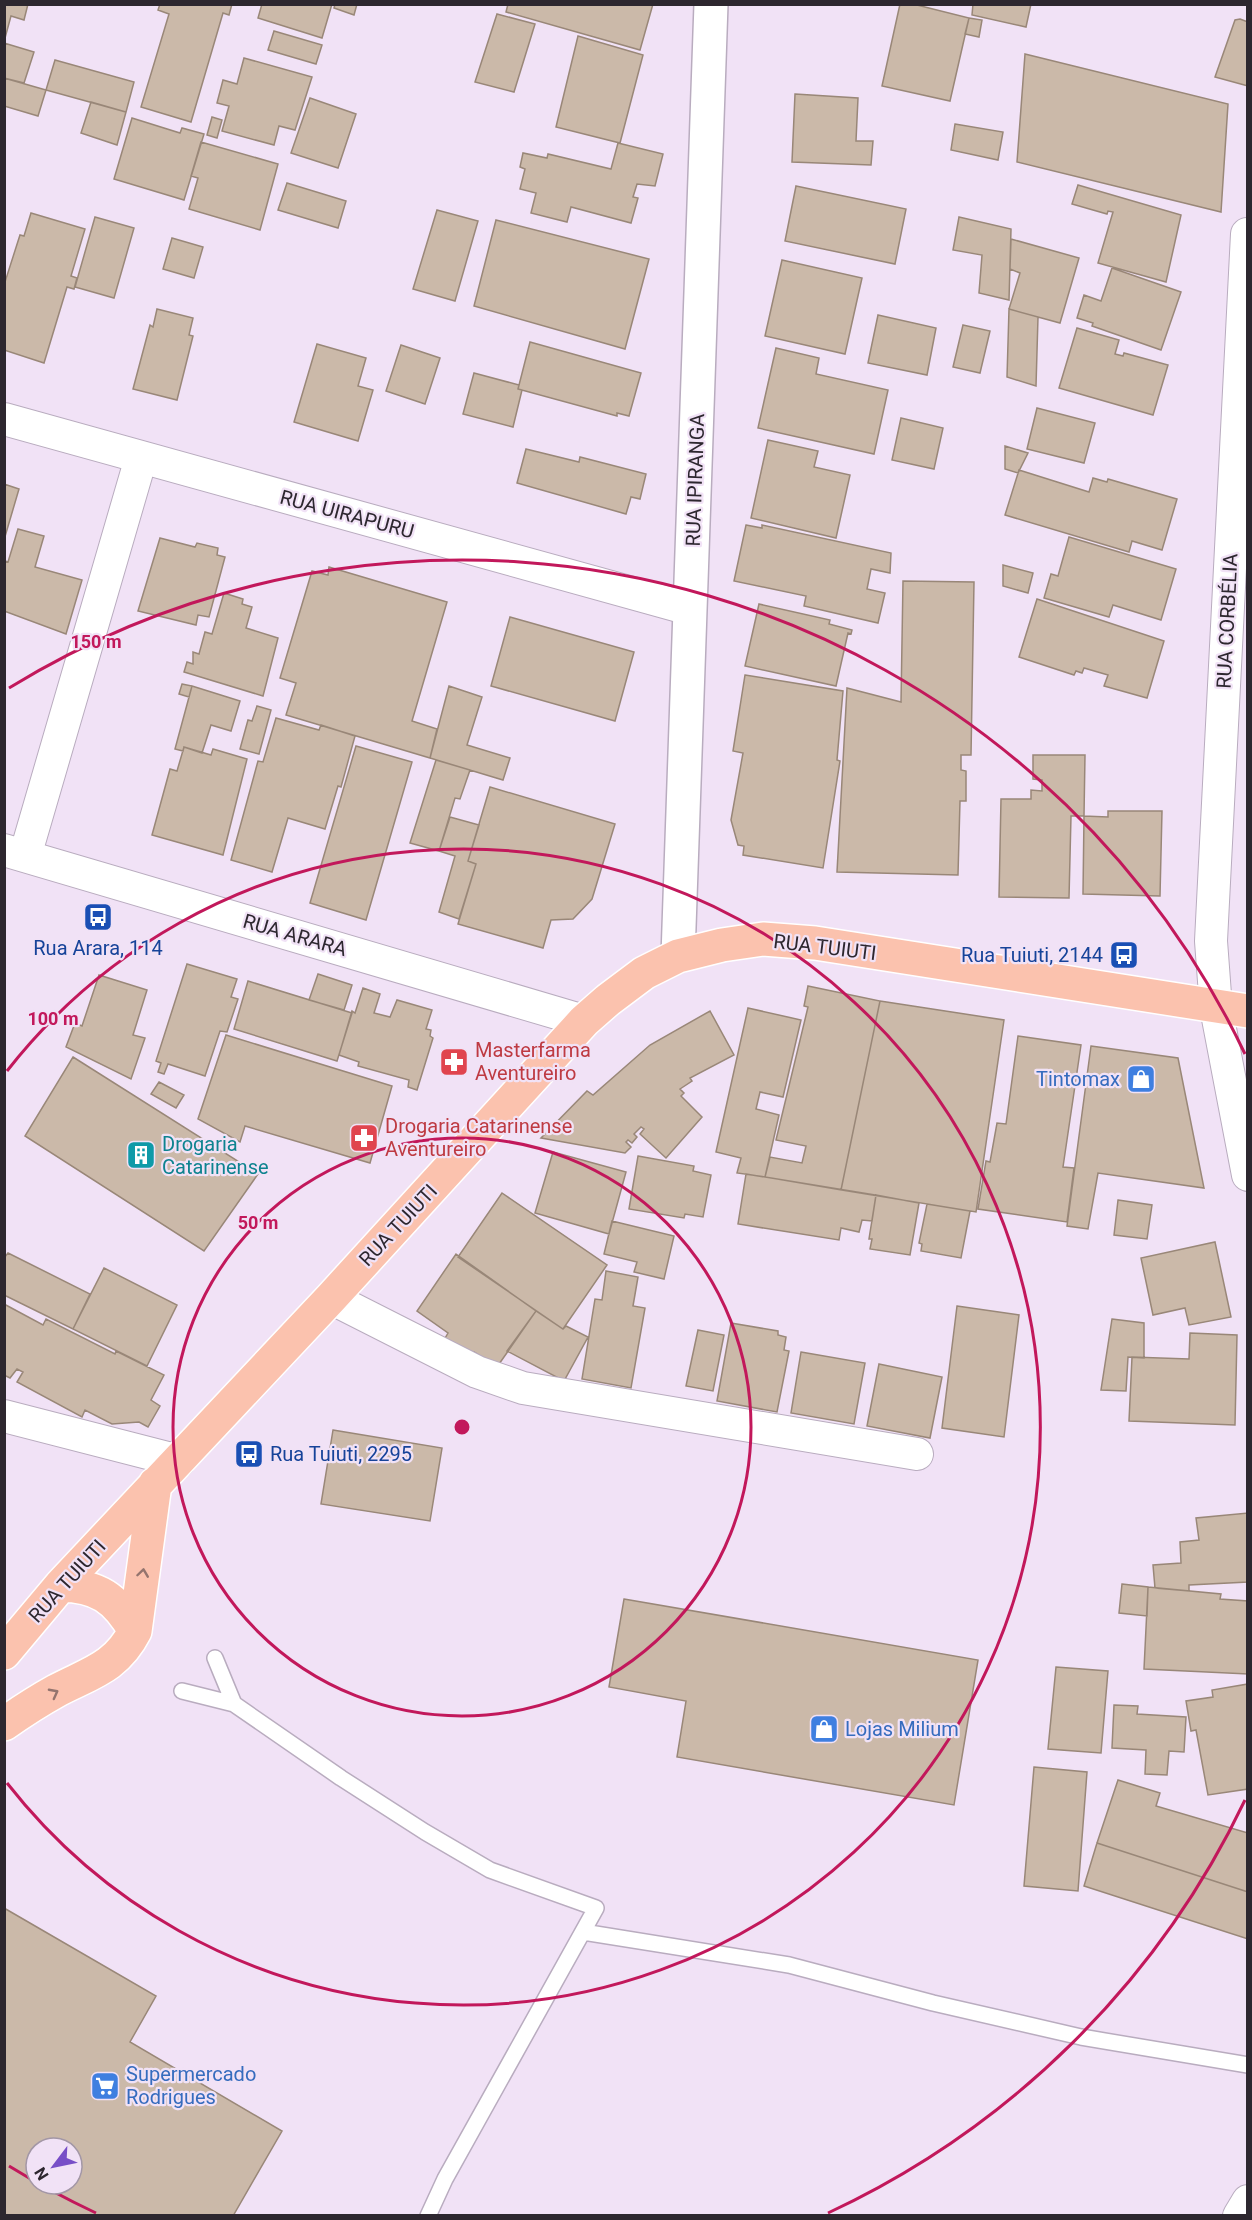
<svg xmlns="http://www.w3.org/2000/svg" width="1252" height="2220" viewBox="0 0 1252 2220" font-family="Roboto,sans-serif">
<rect width="100%" height="100%" fill="#f1e2f6"/>
<path fill="#cbb9a9" stroke="#998778" stroke-width="1.5" fill-rule="evenodd" d="M4,4H28L24,20L11,16L5,38Z
M160,4H232L229,15L223,13L191,122L141,107L169,14L158,10Z
M262,4H332L322,38L258,18Z
M335,4H357L354,15L334,8Z
M508,4H653L640,50L506,12Z
M900,4H913L969,18L950,101L882,86Z
M973,4H1031L1026,27L972,15Z
M497,14L535,24L514,92L475,82Z
M969,18L982,20L979,37L965,34Z
M1240,19L1248,22V86L1215,77L1235,20Z
M274,31L322,45L316,64L268,50Z
M578,36L643,55L620,143L556,127Z
M4,43L34,52L24,83L4,78Z
M1025,54L1228,104L1221,212L1017,162Z
M244,58L312,77L295,130L279,126L274,145L222,131L229,106L217,103L223,80L237,84Z
M55,60L134,82L126,112L46,90Z
M4,78L46,90L38,116L4,106Z
M795,94L858,98L856,141H873L871,165L792,162Z
M310,98L356,114L338,168L291,153Z
M91,102L126,112L117,145L81,133Z
M212,117L222,120L217,138L207,135Z
M132,118L180,133L182,128L204,134L184,200L114,179Z
M955,124L1003,132L998,160L951,150Z
M201,142L278,164L260,230L189,209L198,178L191,176Z
M618,143L663,154L655,186L637,184L633,197L638,198L631,223L571,207L567,222L531,213L536,193L520,189L525,169L520,167L523,153L547,158L548,154L611,169Z
M287,183L346,201L338,228L278,210Z
M1078,185L1181,215L1166,282L1098,263L1113,212L1108,211L1107,214L1072,204Z
M796,186L906,209L895,264L785,241Z
M437,210L478,221L455,301L413,289Z
M31,213L85,229L71,276L77,278L74,289L67,287L44,363L4,350V285L20,235L24,236Z
M95,217L134,228L114,298L75,287Z
M959,217L1011,229L1009,300L979,293L982,255L953,250Z
M496,220L649,259L625,349L474,306Z
M172,238L203,247L194,278L163,269Z
M1011,239L1079,258L1060,323L1009,309L1020,273L1010,269Z
M782,260L862,278L845,354L765,336Z
M1112,268L1181,292L1161,350L1092,326L1093,323L1077,318L1084,295L1101,301Z
M157,309L193,318L189,335L193,336L177,400L133,389L150,325L153,327Z
M1009,309L1038,317L1036,386L1007,377Z
M878,315L936,328L927,375L868,363Z
M963,325L990,331L980,373L953,367Z
M1077,328L1119,340L1115,354L1123,356L1124,353L1168,365L1153,415L1059,388Z
M530,342L641,373L629,416L617,413V416L518,389Z
M317,344L366,358L358,386L373,390L358,441L294,422Z
M401,345L440,358L425,404L386,391Z
M776,348L819,358L816,374L888,390L874,454L758,428Z
M474,373L519,385L518,389L522,390L513,427L463,414Z
M1037,408L1095,423L1084,463L1027,449Z
M901,418L943,428L934,469L892,460Z
M768,440L818,451L814,467L850,475L836,538L751,518Z
M1005,446L1028,453L1018,473L1005,469Z
M526,449L579,462L580,457L646,474L640,499L631,497L626,514L517,483Z
M1019,470L1089,492L1093,478L1107,482L1108,479L1177,499L1162,550L1132,541L1129,552L1005,515Z
M4,484L19,489L4,540Z
M746,525L762,528V525L891,553L890,573L871,569L867,589L885,593L878,623L804,606L806,596L734,581Z
M18,529L44,536L35,567L82,580L66,634L4,611V565L5,561L8,562Z
M1069,537L1176,569L1161,620L1113,605L1109,617L1044,598L1051,574L1058,576Z
M160,538L195,547L197,543L218,548L217,555L225,557L209,617L198,615L196,625L138,611Z
M1003,565L1033,573L1028,593L1003,586Z
M329,567L447,602L412,721L437,729L430,758L286,715L296,683L280,678L312,571L328,575Z
M903,581L974,582L971,755H961V770L966,771V801H960L958,875L837,872L847,688L901,702Z
M224,593L243,599L242,604L252,607L246,628L278,638L263,696L184,672L187,662L193,664V652L199,654L205,632L212,634Z
M1037,599L1164,641L1147,698L1104,686L1108,675L1084,668L1082,673L1076,671L1074,675L1019,657Z
M759,604L830,620L829,624L852,630L851,634L848,633L836,686L745,666Z
M510,617L634,652L615,721L491,686Z
M745,675L843,691L837,760L840,761L823,868L743,855L744,846L738,845L731,820L743,753L733,751Z
M182,684L192,686L189,697L179,694Z
M192,686L240,701L231,731L211,725L202,753L184,747L183,751L175,749Z
M449,686L482,697L467,745L510,758L503,780L430,758Z
M257,706L271,710L259,754L240,749L248,720L252,721Z
M276,718L319,730L321,725L355,736L341,787L338,786L325,829L288,818L272,872L231,860L258,761L263,762Z
M356,746L412,762L366,920L310,903Z
M184,747L211,755L213,749L247,759L223,855L152,835L170,769L177,771Z
M1033,755H1085L1084,816H1071L1069,898L999,897L1001,799H1031V790L1042,791V780L1033,779Z
M436,760L470,770L460,799L455,798L439,851L410,843Z
M490,787L615,824L592,899L573,919L551,920L543,948L458,924L476,864L468,861Z
M1108,811H1162L1160,896L1083,894L1084,816L1108,817Z
M450,817L479,825L468,861L476,864L459,919L439,912L455,856L439,851Z
M187,964L237,979L231,997L238,999L227,1032L220,1031L205,1076L168,1064L164,1074L158,1072L161,1063L156,1061Z
M318,974L352,985L344,1010L309,1000Z
M99,975L147,990L133,1035L145,1038L131,1079L66,1047L75,1023L82,1026Z
M248,981L352,1013L337,1061L234,1029Z
M808,986L880,1001L841,1190L765,1177L770,1157L802,1163L806,1146L776,1140L808,1007L804,1006Z
M363,988L380,994L374,1013L390,1017L397,1000L432,1010L426,1029L431,1030L430,1036L433,1038L417,1090L408,1087L409,1080L358,1066L359,1062L339,1055L352,1011L355,1013Z
M880,1001L1004,1020L976,1212L841,1190Z
M748,1008L801,1020L783,1097L760,1092L756,1109L779,1115L765,1177L737,1173L741,1158L716,1152Z
M710,1011L734,1055L690,1078L692,1081L680,1089L684,1093L681,1096L702,1117L666,1158L640,1134L644,1129L641,1127L634,1134L637,1137L632,1143L628,1140L626,1142L631,1147L625,1153L541,1138L587,1091L593,1095L650,1045Z
M226,1035L392,1086L370,1163L245,1126L240,1142L198,1119Z
M1018,1036L1081,1045L1063,1167L1074,1168L1067,1222L978,1209L986,1161L990,1162L997,1123L1006,1124Z
M1091,1046L1178,1058L1204,1188L1098,1173L1088,1229L1067,1226Z
M73,1057L258,1174L204,1251L25,1136Z
M159,1082L184,1095L176,1108L151,1094Z
M553,1152L626,1172L609,1234L535,1213Z
M638,1156L694,1166L693,1171L711,1175L703,1217L685,1214L684,1218L629,1209Z
M746,1174L876,1195L872,1221L862,1220L859,1232L841,1228L839,1240L738,1224Z
M502,1193L607,1265L563,1329L458,1257Z
M876,1195L919,1203L910,1255L870,1249L872,1239H869Z
M1118,1200L1152,1205L1147,1239L1114,1235Z
M927,1204L970,1211L961,1258L921,1251L922,1244L919,1243Z
M612,1221L674,1236L664,1279L634,1272L637,1262L604,1254Z
M1215,1242L1231,1317L1189,1325L1185,1308L1153,1315L1141,1258Z
M8,1253L90,1294L73,1329L4,1295V1258Z
M456,1254L536,1311L497,1367L474,1352L469,1358L444,1340L448,1333L417,1311Z
M104,1268L177,1305L147,1366L73,1329Z
M606,1271L638,1277L633,1306L645,1308L631,1388L582,1379L595,1299L602,1300Z
M4,1304L43,1325L46,1319L115,1354L116,1351L164,1375L151,1400L160,1406L148,1427L139,1422L112,1424L85,1410L82,1417L17,1382L23,1372L17,1369L10,1378L4,1375Z
M957,1306L1019,1315L1004,1437L942,1428Z
M536,1311L563,1329L566,1326L588,1337L564,1381L507,1351Z
M1112,1319L1144,1323V1358L1128,1357L1126,1391L1101,1390Z
M731,1323L778,1331V1335L786,1337L784,1350L789,1351L777,1412L717,1401Z
M698,1330L724,1335L713,1391L686,1386Z
M1190,1333L1237,1335L1235,1425L1129,1421L1132,1357L1189,1359Z
M801,1352L865,1363L854,1424L791,1413Z
M879,1364L942,1377L930,1438L867,1426Z
M333,1430L442,1448L430,1521L321,1504Z
M1248,1513V1582L1189,1585V1591L1155,1588L1153,1565L1181,1563L1180,1542L1199,1540L1196,1518Z
M1122,1584L1148,1587L1147,1616L1119,1613Z
M1148,1587L1221,1594L1220,1599L1248,1601V1674L1144,1669Z
M624,1599L978,1660L954,1805L677,1757L686,1701L609,1687Z
M1056,1667L1108,1671L1101,1753L1048,1749Z
M1248,1684V1789L1208,1795L1196,1730L1191,1731L1186,1701L1213,1697L1212,1690Z
M1114,1705L1138,1706L1137,1714L1186,1717L1184,1752L1169,1751L1167,1775L1145,1774L1146,1750L1112,1748Z
M1034,1767L1087,1772L1078,1891L1024,1886Z
M1118,1780L1160,1793L1156,1806L1248,1833V1892L1097,1843Z
M1097,1843L1248,1892V1939L1084,1886Z
M4,1908L156,1996L130,2042L282,2131L233,2216H4ZM36,2148H72V2184H36Z"/>
<g fill="none" stroke-linecap="round" stroke-linejoin="round">
<g stroke="#b9acbf" stroke-width="18">
<path id="service" d="M215,1658L234,1704L341,1778L425,1832L490,1870L596,1908L445,2179L428,2216
M182,1691L234,1704
M583,1932L789,1965L933,2003L1081,2037L1248,2065"/>
</g>
<g stroke="#b9acbf" stroke-width="34">
<path id="minor" d="M1247,234L1211,941L1216,1008L1248,1175
M4,419L690,609
M4,850L584,1021
M25,856L141,458
M331,1298L477,1372L523,1388L917,1454
M4,1416L179,1461
M1239,2216L1248,2201"/>
</g>
<g stroke="#b9acbf" stroke-width="36">
<path id="tertiary" d="M678,956L711,4"/>
</g>
<g stroke="#fff" stroke-width="36">
<path id="primary" d="M61,1585C98,1586 116,1598 135,1631
M4,1653L61,1585L331,1298L584,1021L608,1000L644,973L678,956L722,945L763,939L815,943L1248,1011
M4,1724C21,1712 38,1701 56,1691C90,1673 116,1668 135,1631L155,1484"/>
</g>
<use href="#service" stroke="#fff" stroke-width="15"/>
<use href="#minor" stroke="#fff" stroke-width="32"/>
<use href="#tertiary" stroke="#fff" stroke-width="33"/>
<use href="#primary" stroke="#fbc2ae" stroke-width="33"/>
</g>
<defs><path id="oneway-chevron" d="M-2-3.5L2.5 0L-2 3.5" fill="none" stroke-width="1.6" stroke-linecap="round" stroke-linejoin="round" transform="scale(1.5)"/></defs>
<g stroke="#94746e">
<use href="#oneway-chevron" transform="translate(143 1573) rotate(-82)"/>
<use href="#oneway-chevron" transform="translate(54 1693) rotate(-28)"/>
</g>
<g fill="none" stroke="#c2185b" stroke-width="3">
<circle cx="462" cy="1427" r="289"/>
<path d="M7 1071A578 578 0 1 1 7 1783"/>
<path d="M1245 1800A867 867 0 0 1 828 2213M96 2213A867 867 0 0 1 9 2166M9 688A867 867 0 0 1 1245 1054"/>
</g>
<defs>
<g id="bus-square" transform="scale(1.5)"><rect x="-9" y="-9" width="18" height="18" rx="4" fill="#1a4fb4" stroke="#f1e2f6"/><path d="M-5-6H5V4H4V6H2V4H-2V6H-4V4H-5ZM-3.5-4V0h7V-4ZM-3.5 1.2v1.5H-2V1.2ZM2 1.2v1.5H3.5V1.2Z" fill="#fff"/></g>
<g id="pharmacy-square" transform="scale(1.5)"><rect x="-9" y="-9" width="18" height="18" rx="4" fill="#e0444e" stroke="#f1e2f6"/><path d="M-2-6h4v4h4v4h-4v4h-4v-4h-4v-4h4Z" fill="#fff"/></g>
<g id="shop-square" transform="scale(1.5)"><rect x="-9" y="-9" width="18" height="18" rx="4" fill="#3f7fe0" stroke="#f1e2f6"/><path d="M-5-2.5h2.3a2.7 3.5 0 0 1 5.4 0H5L5.5 6h-11ZM-1.5-2.5h3a1.5 2.3 0 0 0-3 0Z" fill="#fff"/></g>
<g id="building-square" transform="scale(1.5)"><rect x="-9" y="-9" width="18" height="18" rx="4" fill="#0f9aa8" stroke="#f1e2f6"/><path d="M-4-6H4V6H1V3H-1V6H-4ZM-2.5-4.3h1.7v1.8h-1.7ZM.8-4.3h1.7v1.8H.8ZM-2.5-1h1.7V.8h-1.7ZM.8-1h1.7V.8H.8Z" fill="#fff"/></g>
<g id="supermarket-square" transform="scale(1.5)"><rect x="-9" y="-9" width="18" height="18" rx="4" fill="#3f7fe0" stroke="#f1e2f6"/><path d="M-6-5.5h2.5l.6 2H6L4.5 2H-2.5L-4.4-4H-6ZM-1.5 3.2a1.3 1.3 0 1 0 .1 0ZM3 3.2a1.3 1.3 0 1 0 .1 0Z" fill="#fff"/></g>
</defs>
<g fill-rule="evenodd">
<use href="#bus-square" x="98" y="917"/>
<use href="#bus-square" x="1124" y="955"/>
<use href="#pharmacy-square" x="454" y="1062"/>
<use href="#shop-square" x="1141" y="1079"/>
<use href="#pharmacy-square" x="364" y="1138"/>
<use href="#building-square" x="141" y="1155"/>
<use href="#bus-square" x="249" y="1454"/>
<use href="#shop-square" x="824" y="1729"/>
<use href="#supermarket-square" x="105" y="2086"/>
</g>
<g text-anchor="middle" dominant-baseline="central" stroke-width="4.5" stroke-linejoin="round" paint-order="stroke">
<g font-size="20" fill="#2d272f" stroke="#f1e2f6">
<text transform="translate(695 480) rotate(-88)">RUA IPIRANGA</text>
<text transform="translate(347 514) rotate(15)">RUA UIRAPURU</text>
<text transform="translate(1227 621) rotate(-87)">RUA CORBÉLIA</text>
<text transform="translate(295 935) rotate(16)">RUA ARARA</text>
<text transform="translate(825 947) rotate(7)">RUA TUIUTI</text>
<text transform="translate(398 1225) rotate(-47)">RUA TUIUTI</text>
<text transform="translate(67 1581) rotate(-48)">RUA TUIUTI</text>
</g>
<g font-size="20" fill="#164399" stroke="#f1e2f6">
<text x="98" y="948">Rua Arara, 114</text>
<text x="1103" y="955" text-anchor="end">Rua Tuiuti, 2144</text>
<text x="270" y="1454" text-anchor="start">Rua Tuiuti, 2295</text>
</g>
<g font-size="20" fill="#be3a42" stroke="#f1e2f6" text-anchor="start">
<text x="475" y="1050">Masterfarma<tspan x="475" dy="23">Aventureiro</tspan></text>
<text x="385" y="1126">Drogaria Catarinense<tspan x="385" dy="23">Aventureiro</tspan></text>
</g>
<g font-size="20" fill="#366cbe" stroke="#f1e2f6" text-anchor="start">
<text x="1120" y="1079" text-anchor="end">Tintomax</text>
<text x="845" y="1729">Lojas Milium</text>
<text x="126" y="2074">Supermercado<tspan x="126" dy="23">Rodrigues</tspan></text>
</g>
<g font-size="20" fill="#0d838f" stroke="#f1e2f6" text-anchor="start">
<text x="162" y="1144">Drogaria<tspan x="162" dy="23">Catarinense</tspan></text>
</g>
</g>
<circle cx="462" cy="1427" r="9" fill="#c2185b" stroke="#f1e2f6" stroke-width="3"/>
<g font-size="18" text-anchor="middle" font-weight="bold" fill="#c2185b" stroke="#f1e2f6" stroke-width="4.5" stroke-linejoin="round" paint-order="stroke">
<text x="96" y="648">150 m</text>
<text x="53" y="1025">100 m</text>
<text x="258" y="1229">50 m</text>
</g>
<rect width="1252" height="2220" fill="none" stroke="#2d272f" stroke-width="12"/>
<g transform="translate(54 2166) rotate(238)"><circle r="28" fill="#f1e2f6" stroke="#a397a6" stroke-width="1.5"/>
<path d="M0-4.5L10 22L0 15L-10 22Z" fill="#774ec7"/>
<text y="-9" font-size="16" font-weight="bold" text-anchor="middle" fill="#2d272f">N</text>
</g>
</svg>
